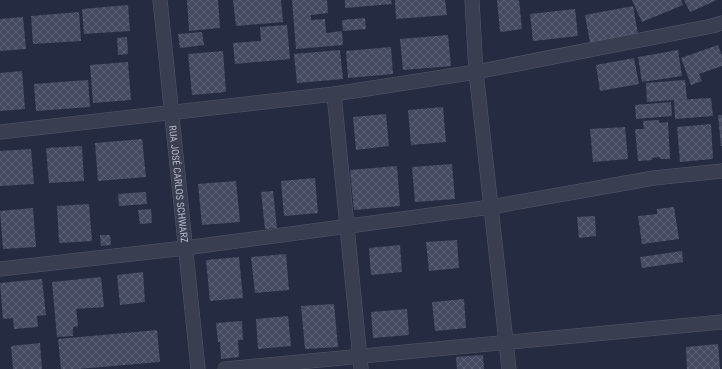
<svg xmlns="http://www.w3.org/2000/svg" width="722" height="369" viewBox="0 0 722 369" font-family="'Roboto Condensed',sans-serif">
<defs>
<pattern id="building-cross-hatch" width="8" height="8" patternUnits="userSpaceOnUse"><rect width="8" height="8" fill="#444a62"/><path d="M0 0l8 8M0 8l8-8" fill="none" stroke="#5d6277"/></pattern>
</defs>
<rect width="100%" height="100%" fill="#252b40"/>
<path fill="url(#building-cross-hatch)" d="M187,0H218L220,28L189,31Z
M233,0H281L283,22L236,26Z
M292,0H327L328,13L311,15V20L325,19L326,33L342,31L343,45L296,49Z
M345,0H391L392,4L345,8Z
M395,0H445L447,15L396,19Z
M497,0H519L522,29L500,32Z
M632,0H681L683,5L642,22Z
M684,0H717L690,12Z
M128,5L130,31L84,34L82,9Z
M633,6L638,34L590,43L585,15Z
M575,9L578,36L533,41L530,14Z
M79,12L81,41L33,44L31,16Z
M23,17L26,49L0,51V19Z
M365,18L366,29L343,31L342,20Z
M287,25L290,59L235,64L233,43L261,41L260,27Z
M202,32L204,45L180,48L178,34Z
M448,35L451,66L403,70L400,39Z
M127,37L128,54L118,55L117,38Z
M718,45L722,56V66L699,74L702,81L691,85L681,58Z
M391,47L393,74L348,78L346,51Z
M340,50L343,79L297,83L294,54Z
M678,50L682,76L642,82L638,57Z
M223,51L226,92L192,95L188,54Z
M634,58L639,84L600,91L596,65Z
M128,62L131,100L93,103L90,65Z
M22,71L25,109L0,111V73Z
M88,80L90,107L36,111L34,84Z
M685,80L687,99L647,102L646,83Z
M711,98L713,116L675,119L674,100Z
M671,102L672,116L636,119L635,105Z
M443,107L446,142L411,145L408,110Z
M386,114L389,146L356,150L353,117Z
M718,115H722V146H721Z
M659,120V123L668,122L670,159H660V157L652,158V160L638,161L635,129H644L643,121Z
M711,124L713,159L680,162L677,127Z
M625,127L628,159L593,162L590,129Z
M142,139L146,177L98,181L95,143Z
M82,146L84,181L49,183L46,148Z
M31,149L34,184L0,186V151Z
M452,164L455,199L415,202L412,167Z
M397,166L400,206L354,210L350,170Z
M315,178L318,213L284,216L281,181Z
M236,181L240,222L202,225L198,184Z
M273,191L277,228L265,229L261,192Z
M146,192L147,204L119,206L118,194Z
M89,204L92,241L59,243L57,206Z
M674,207L679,239L642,244L638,216L657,214V209Z
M33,208L36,247L3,249L0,211Z
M151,209L152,223L140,224L138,210Z
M595,216L596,236L579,238L577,217Z
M100,235H110L111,245L101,246Z
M457,240L459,268L429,271L426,242Z
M400,245L402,272L371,275L369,248Z
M682,251L683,262L642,268L640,257Z
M286,254L289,290L255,293L251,257Z
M239,257L243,298L210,301L206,260Z
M143,272L145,302L120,305L117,275Z
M101,277L104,307L76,309L78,326L73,327V336L57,337L52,282Z
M42,279L46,315L37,316L38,327L14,329L13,318L3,319L0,283Z
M464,299L466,328L435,331L432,302Z
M334,304L338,347L305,349L301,306Z
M407,309L409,335L373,338L371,312Z
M288,316L291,346L258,349L256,319Z
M242,321L243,340H238L239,357L221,359L220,342H218L216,323Z
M157,330L160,362L78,369H61L58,339Z
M40,343L42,369H13L11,346Z
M718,344L720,369H687L686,347Z
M483,355L484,369H457L456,357Z"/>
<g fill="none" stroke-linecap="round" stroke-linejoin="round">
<g stroke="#54596b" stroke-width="15">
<g id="minor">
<path id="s1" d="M160,0L198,369"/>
<path d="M472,0L476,72L509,369"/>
<path d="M334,94L361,369"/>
<path d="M0,132L334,94L476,72L712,26L722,23"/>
<path d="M0,269L185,248L491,207L654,178L722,171"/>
<path d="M225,369L722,322"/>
</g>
</g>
<use href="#minor" stroke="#393e50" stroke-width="14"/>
</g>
<g text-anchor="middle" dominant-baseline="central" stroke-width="3" stroke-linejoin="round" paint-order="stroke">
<g font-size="10" fill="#b5b9cb" stroke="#1e2335">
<text stroke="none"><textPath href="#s1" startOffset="185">RUA JOSÉ CARLOS SCHWARZ</textPath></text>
</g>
</g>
</svg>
